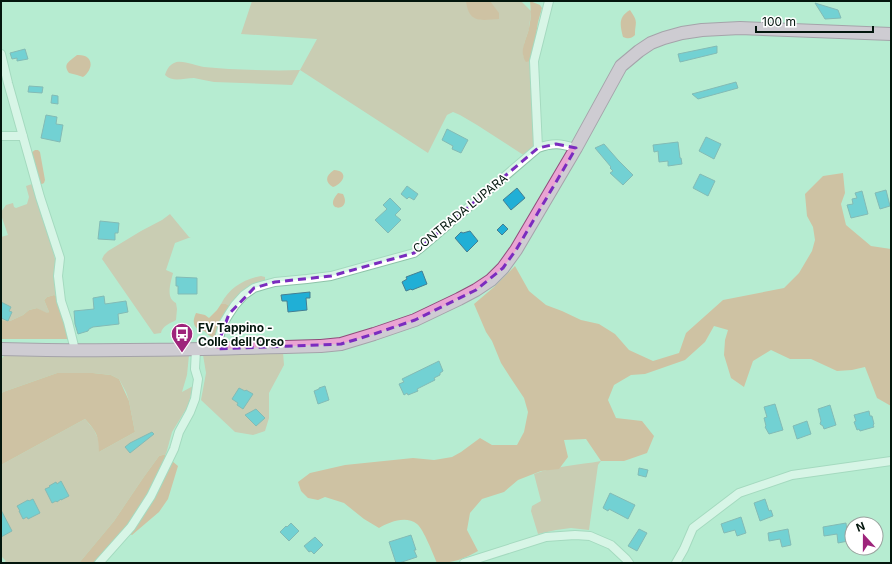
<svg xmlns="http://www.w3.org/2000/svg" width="892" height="564" viewBox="0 0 892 564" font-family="Inter,sans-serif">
<rect width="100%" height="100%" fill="#b6ecd1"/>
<path fill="#dfa68f" d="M252,1H521L531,11L529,29L524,44L523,56L530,61L534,141L533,148L525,156L477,125L460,115L453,112L447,115L428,153L300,70L292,85L214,82C207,81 200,79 194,78C184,78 173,83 165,75C166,71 169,65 174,63C181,59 196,66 204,67C212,68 220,68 229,69C252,70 276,71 300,70L317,39L241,34Z
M32,184L50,239L55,259L58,297L54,295L47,297L44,300L49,312L47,314L37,308L29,310L23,315L10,321L2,320H1V237L8,235L1,215V212L6,205L13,203L14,207L16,208L27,204L29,197L26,186Z
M170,214L189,237H191L175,243L166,270L173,273C171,282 165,298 176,303L177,309L176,320C171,323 162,326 161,333L154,334L102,259L104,255L108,251L141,231L162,220Z
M261,276L265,277V280L246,288L239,295L230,306L226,304H221C229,288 244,279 261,276Z
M283,352L284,365L269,393V418L265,431L253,435L235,432L201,400L206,373L203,355Z
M37,355H189L187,375L182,392L193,386L188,406L172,432L166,454L159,456L143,478L114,521L79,563H3L6,561L1,556V465L85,419L94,430L99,441V452L135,432L129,401L126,392L119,379L111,375L93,373H57L3,392L1,394V359L4,356Z
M601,461L598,465L589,530L571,528L556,530L538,534L531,511L532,506L541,501L534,474C555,466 579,465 601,461Z"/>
<path fill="#ec8f6a" d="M466,1H490L499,13V19C481,20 469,24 466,1Z
M530,1L540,5L542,8L538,22L533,55L530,61L526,62C518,51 527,39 529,28C531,19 531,10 530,1Z
M630,10C639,23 635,21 635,35C631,39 628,39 623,37C620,25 618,17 630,10Z
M77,55C94,54 94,69 83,77L77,75L69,73C62,64 70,61 77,55Z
M35,150H38L40,152L45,180L44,183L42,184H39L31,153Z
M334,170C349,171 344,183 333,187C324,182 326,175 334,170Z
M843,173L845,193L841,204L846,225L871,246L891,249V406L877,398L865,367L852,370L837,371L811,359H790L771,350L753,361L744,387L731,378L724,355L725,340L728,330L714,326L705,342L685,360L645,374L631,375L614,385L608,400L616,418L642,421L654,436L647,453L624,461H601L586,439L564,440L568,457L559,469L541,471L518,480L504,492L482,499L470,513L467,530L478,551C464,559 453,563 437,563C433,554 424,530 417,524C406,515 389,522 379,528L364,519L344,503L325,497L318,500L308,498L301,491L298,482L310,473L345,465L413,458L434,460L452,457L461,452L480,438L492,445H517L524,432L528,412L524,398L510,377L501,363L492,341L486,332L474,304L494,287L515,266L529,291L535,296L546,305L562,311L581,320L599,324L615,334L629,350L653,361L679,353L686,333L723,300L784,288L799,273L812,251L815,240L813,227L807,216L805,194L823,176Z
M338,193L343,194C353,213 321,212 338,193Z
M54,295L58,297C59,312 65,325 69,339H1V320L10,321L23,315L29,310L37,308L47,313L49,312L44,300L47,297Z
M221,304H226L230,306L215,336L212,337C205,334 207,330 199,330C192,325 193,320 196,313L205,315L209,318L217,310Z
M57,373H93L111,375L119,379L129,401L135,432L99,452C99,436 96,431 85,419L1,465V394L3,392Z
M166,454L165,455L178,466L168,499L159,512L132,535L123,531L93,563H79L114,521L143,478L159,456Z"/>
<path fill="#20afd6" stroke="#457e92" d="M815,3L838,10L841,18L825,19Z
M717,46V53L680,62L678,54Z
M25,49L28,59L17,61V58L12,59L10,53Z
M736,82L738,88L698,99L692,94Z
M29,86L43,87L42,93L28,92Z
M52,95L58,96V104L51,103Z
M46,115L57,117L56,124L63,125L60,142L41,138Z
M447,129L468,140L461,153L452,149L453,146L442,140Z
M706,137L721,144L714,159L699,151Z
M678,142L680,158H681L682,164L668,166V161L659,162L658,151L654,152L653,145Z
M604,144L618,160L633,175L623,185L610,173L613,171L610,168L611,167L595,148Z
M700,174L715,181L708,196L693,188Z
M407,186L418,194L414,200L409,197L407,199L401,194Z
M517,188L525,198L511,210L503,200Z
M886,190L890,206L880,209L875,193Z
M862,191L868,214L851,218L847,205L853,204L852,199L857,198L855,193Z
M390,198L401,209L395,215L401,220L388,233L375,220L387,209L383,205Z
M100,221L119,223L118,233H115V240L98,239Z
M503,224L508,229L502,235L497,230Z
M470,231L478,241L467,252L455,238L461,232L463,233Z
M422,271L427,284L412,290L411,289L406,291L402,282L407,279L406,277Z
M176,277L197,278V294H178V286H176Z
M310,292V298H306L307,310L288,312L287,301H282L281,295Z
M104,296L105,304L126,301L128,312L118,314L119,324L93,327L89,329L88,331L78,334L75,324L74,311L94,309L93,298Z
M1,302L11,307L9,311L12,312L8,321L1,318Z
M439,361L443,371L440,373V375L434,378L435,380L417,389L418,391L408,395L407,393L404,395L399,384L404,382L402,379Z
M325,386L329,400L318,404L314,391L319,389V388Z
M239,388L245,391L246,390L253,394L243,409L237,405L238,403L232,399Z
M775,404L783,430L769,434L765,427L766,426L764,418L767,417L764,407Z
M830,405L836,425L824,429L823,426L820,424L821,421L818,409Z
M256,409L265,418L256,426L245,415Z
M869,411L870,416H872L874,424L873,425L874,427L860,431L859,429L857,430L854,422L856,421L854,415Z
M807,421L811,434L797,439L793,426Z
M152,432L154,434L130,453L125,447L130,443Z
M639,468L648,470L646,477L638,475Z
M61,481L69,496L61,500V499L57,502L56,501L52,503L45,489L50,487L49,486L56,482L57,484Z
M610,493L635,505L628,519L609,509L608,511L603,508Z
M33,499L40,513L28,519L27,517L23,519L19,511H20L17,506L28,500L29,501Z
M765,499L769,511L771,510L773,516L760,521L754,503Z
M1,510L12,531L1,537Z
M741,517L746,533L737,536L735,530L724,533L721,524Z
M291,523L299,531L289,541L280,532L286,526L287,527Z
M846,523L848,541L838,543L837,534L824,536L823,527Z
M639,529L647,533L637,551L628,546Z
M788,529L791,545L782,547L780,539L769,541L768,533Z
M411,535L416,550H414L417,557L399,563H396L389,542Z
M315,537L323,545L314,554L311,551L309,552L304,546Z"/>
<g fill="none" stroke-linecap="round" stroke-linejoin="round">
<g stroke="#8fc3a9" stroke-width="10">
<path id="street" d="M1,54L8,83L40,197L60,258L58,276L61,301L68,322L75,350
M1,136H23
M538,148C554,142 561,144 576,148
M216,349L223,324L229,314L235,305L244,295L254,288L264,285L275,282L307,279L331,276L414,253L422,247L538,148L534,61L549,1
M99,563L131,527L151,496L174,449L179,432L190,412L195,399L198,379L195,369L196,349
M464,563L546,537L575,535L590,536L611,545L626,559L629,563
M676,563L684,549L693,528L739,493L792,475L891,461"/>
</g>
<g stroke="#904b7a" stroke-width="14">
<path id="primary" d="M1,349C108,352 214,349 321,346L341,344L374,334L415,320L459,299L476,290L491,280L503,268L516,250L576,148L621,66L639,51L651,43L664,38L682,33L702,30L740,28L891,34"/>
</g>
<use href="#street" stroke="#fff" stroke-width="8"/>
<use href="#primary" stroke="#eaa4d3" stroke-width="12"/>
</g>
<path d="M0 0H892V564H0ZM556,144L576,148L516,250L503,268L476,290L415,320L374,334L341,344L216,349L229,314L254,288L275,282L331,276L414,253L538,148Z" fill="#b6ecd1" fill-opacity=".55" fill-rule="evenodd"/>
<path fill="none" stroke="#7b2cbf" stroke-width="3" stroke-dasharray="8 5" stroke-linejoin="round" d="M556,144L576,148L516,250L503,268L476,290L415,320L374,334L341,344L216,349L229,314L254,288L275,282L331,276L414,253L538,148Z"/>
<defs>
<g id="bus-pin" transform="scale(1.15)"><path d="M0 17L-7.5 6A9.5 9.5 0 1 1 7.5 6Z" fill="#9e247b" stroke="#fff"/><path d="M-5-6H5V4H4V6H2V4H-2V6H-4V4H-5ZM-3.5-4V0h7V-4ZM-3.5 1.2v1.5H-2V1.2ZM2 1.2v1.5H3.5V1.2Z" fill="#fff"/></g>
</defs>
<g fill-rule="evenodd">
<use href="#bus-pin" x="182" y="334"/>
</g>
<g text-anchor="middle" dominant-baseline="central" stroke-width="3.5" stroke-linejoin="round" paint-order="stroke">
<g font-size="12" fill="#03160d" stroke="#fff">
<text transform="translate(460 213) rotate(-39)">CONTRADA LUPARA</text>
</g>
<g font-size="12" font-weight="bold" fill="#03160d" stroke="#fff" text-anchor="start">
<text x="198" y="327">FV Tappino -<tspan x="198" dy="14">Colle dell'Orso</tspan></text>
</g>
</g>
<rect width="892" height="564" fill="none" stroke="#03160d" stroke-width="4"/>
<g transform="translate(864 536) rotate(339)"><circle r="19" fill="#ffffff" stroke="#9aa29e"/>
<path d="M0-3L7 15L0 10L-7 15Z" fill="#9e247b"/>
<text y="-6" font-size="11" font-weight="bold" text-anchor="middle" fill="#03160d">N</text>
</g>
<path d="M756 26v6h117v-6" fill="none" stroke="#03160d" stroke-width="2"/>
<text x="762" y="26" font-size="12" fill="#03160d" stroke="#ffffff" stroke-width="3" paint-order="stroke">100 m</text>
</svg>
